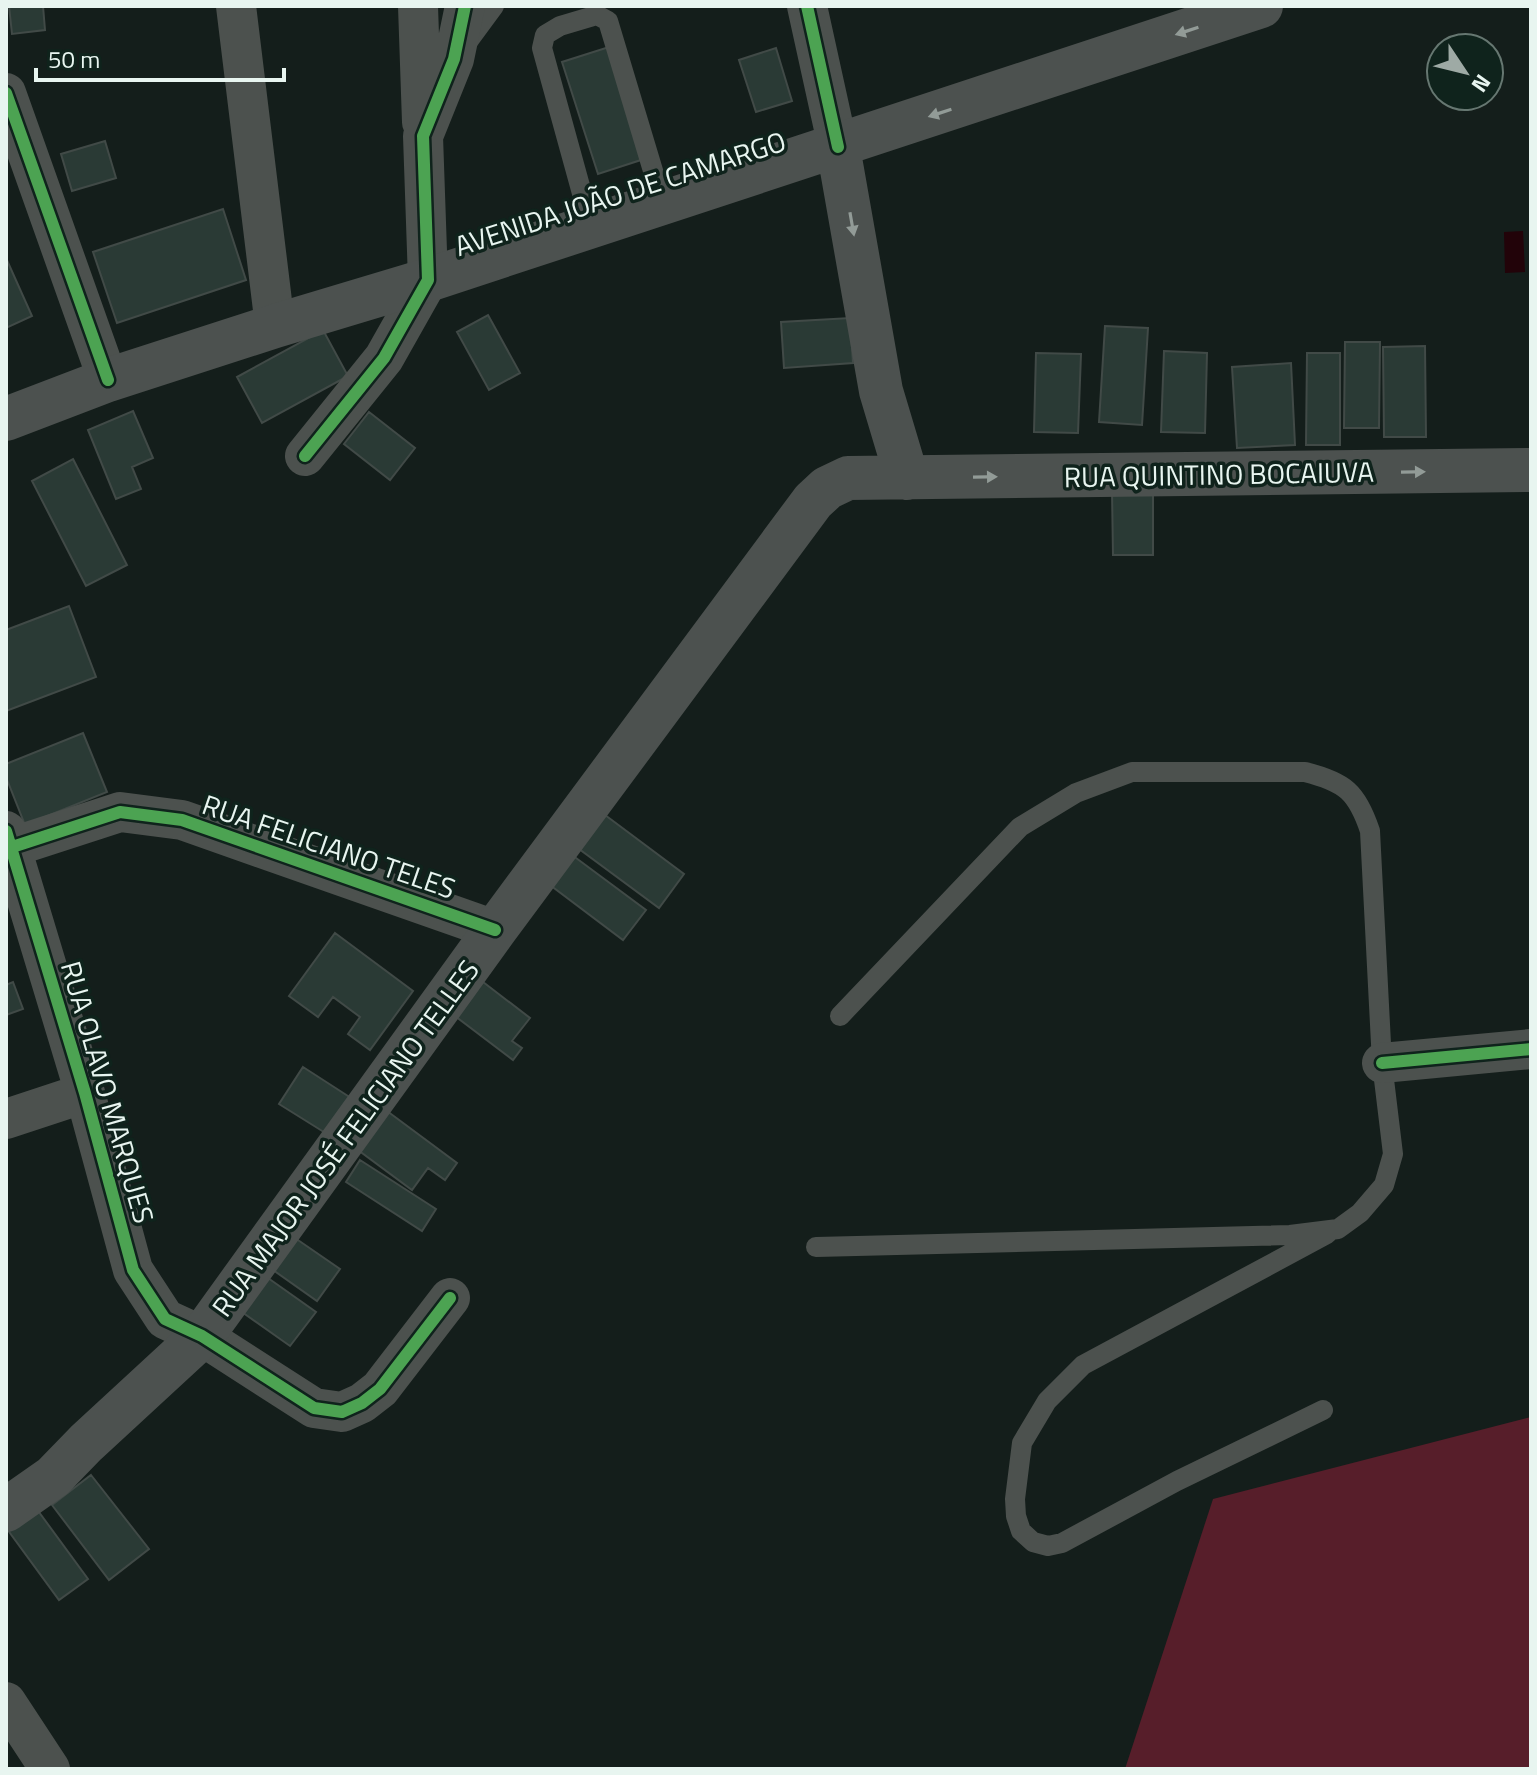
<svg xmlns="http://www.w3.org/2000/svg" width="1537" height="1775" viewBox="0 0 1537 1775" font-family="'Titillium Web',sans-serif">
<rect width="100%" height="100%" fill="#141e1b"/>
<path fill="#571e2a" d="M1531,1417V1769H1125L1213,1499Z"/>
<path fill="#220309" d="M1523,231L1525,272L1505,273L1504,232Z"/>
<path fill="#2a3a35" stroke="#414a47" stroke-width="2" d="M9,6H43L45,30L12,34Z
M609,47L644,159L598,174L562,62Z
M776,48L792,101L756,112L739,60Z
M105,141L116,178L72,191L61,154Z
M223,209L246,280L117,323L93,252Z
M6,258L32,316L6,328Z
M488,315L520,373L489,390L457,332Z
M850,318L853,363L784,368L781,322Z
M1105,326L1148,328L1142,425L1099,422Z
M323,330L348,376L262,423L237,377Z
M1345,342H1380L1379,428H1344Z
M1425,346L1426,437H1384L1383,347Z
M1164,351L1207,353L1205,433L1161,432Z
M1036,353L1081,354L1078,433L1034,432Z
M1307,353H1340V445H1306Z
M1291,363L1295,445L1237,448L1232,367Z
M133,411L153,458L132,467L141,489L116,499L88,430Z
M369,412L415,448L390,480L344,444Z
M73,459L127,565L86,586L32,481Z
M1112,491H1153V555H1113Z
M69,606L96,677L6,711V630Z
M83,733L107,792L25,825L6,777V764Z
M597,809L684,874L659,908L571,843Z
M572,855L646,910L623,940L550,885Z
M335,933L413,991L370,1050L348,1034L360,1017L333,997L318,1017L289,996Z
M474,975L530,1018L512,1041L522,1048L513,1060L447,1010Z
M13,982L23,1009L6,1015V985Z
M303,1067L351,1098L327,1134L279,1104Z
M387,1111L457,1163L445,1180L428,1168L412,1190L358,1150Z
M360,1160L436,1209L422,1231L346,1182Z
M295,1238L340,1269L317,1301L273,1270Z
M268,1278L316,1312L290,1346L242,1312Z
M91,1475L149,1549L109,1580L52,1505Z
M36,1508L88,1579L59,1600L7,1529Z"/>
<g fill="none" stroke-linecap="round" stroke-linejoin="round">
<path stroke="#4c514e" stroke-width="20" d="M466,44L494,6
M591,226L542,48L545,35L560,26L597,15L608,21L663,204
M816,1247L1290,1235L1338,1229L1360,1213L1384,1185L1393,1154L1382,1063L1370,831C1357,792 1345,782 1305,772H1132L1076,793L1020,827L840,1016
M1323,1410L1177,1481L1062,1543L1048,1546L1033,1542L1021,1531L1016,1516L1015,1499L1022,1443L1047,1401L1083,1365L1327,1234"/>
<path stroke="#4c514e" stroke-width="40" d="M236,6L275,326
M418,6L422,122
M807,6L838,147
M6,93L108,380
M305,456L384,358L428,280L423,136L454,59L465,6
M6,831L85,1093L133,1270L165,1319L202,1336L314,1408L342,1412L362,1403L380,1389L450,1298
M6,849L120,812L182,820L495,930
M1382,1063L1531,1049
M6,1119L85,1093
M6,1702L50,1769"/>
<path stroke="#4c514f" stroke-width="44" d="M838,147L881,391L907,478
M6,419L108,380L275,326L428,280L1261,6
M6,1510L53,1477L86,1443L202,1336L495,930L813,501L827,488L848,478L1531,470"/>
<g stroke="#0f231c" stroke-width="17">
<path id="cycleway" d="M807,6L838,147
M6,93L108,380
M305,456L384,358L428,280L423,136L454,59L465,6
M6,831L85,1093L133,1270L165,1319L202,1336L314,1408L342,1412L362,1403L380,1389L450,1298
M6,849L120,812L182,820L495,930
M1382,1063L1531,1049"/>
</g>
<use href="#cycleway" stroke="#4ca352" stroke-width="12"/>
</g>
<defs><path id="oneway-solid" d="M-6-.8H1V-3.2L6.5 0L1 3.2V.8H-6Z" transform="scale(2)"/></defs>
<g fill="#929b97">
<use href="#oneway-solid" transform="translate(1187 31) rotate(162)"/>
<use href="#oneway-solid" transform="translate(940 113) rotate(162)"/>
<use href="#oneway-solid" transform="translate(852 224) rotate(80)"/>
<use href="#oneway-solid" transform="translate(1413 472) rotate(-1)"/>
<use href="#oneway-solid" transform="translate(985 477) rotate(-1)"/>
</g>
<g text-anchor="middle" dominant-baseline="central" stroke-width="7" stroke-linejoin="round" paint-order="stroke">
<g font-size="28" fill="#e8f5f0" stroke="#0f231c">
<text transform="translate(620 193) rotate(-18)">AVENIDA JOÃO DE CAMARGO</text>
<text transform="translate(1219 474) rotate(-1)">RUA QUINTINO BOCAIUVA</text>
<text transform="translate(329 846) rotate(19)">RUA FELICIANO TELES</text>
<text transform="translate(108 1092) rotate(74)">RUA OLAVO MARQUES</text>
<text transform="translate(345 1138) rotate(-54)">RUA MAJOR JOSÉ FELICIANO TELLES</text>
</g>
</g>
<rect width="1537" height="1775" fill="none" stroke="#e8f5f0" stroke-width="16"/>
<g transform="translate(1465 72) rotate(125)"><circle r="38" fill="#0f231c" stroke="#667771" stroke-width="2"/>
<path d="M0-6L14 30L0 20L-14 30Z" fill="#9eaaa5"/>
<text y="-12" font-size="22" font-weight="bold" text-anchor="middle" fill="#e8f5f0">N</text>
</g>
<path d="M36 68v12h248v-12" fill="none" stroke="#e8f5f0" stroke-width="4"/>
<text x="48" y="68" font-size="24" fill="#e8f5f0" stroke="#0f231c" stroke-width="6" paint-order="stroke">50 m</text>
</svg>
